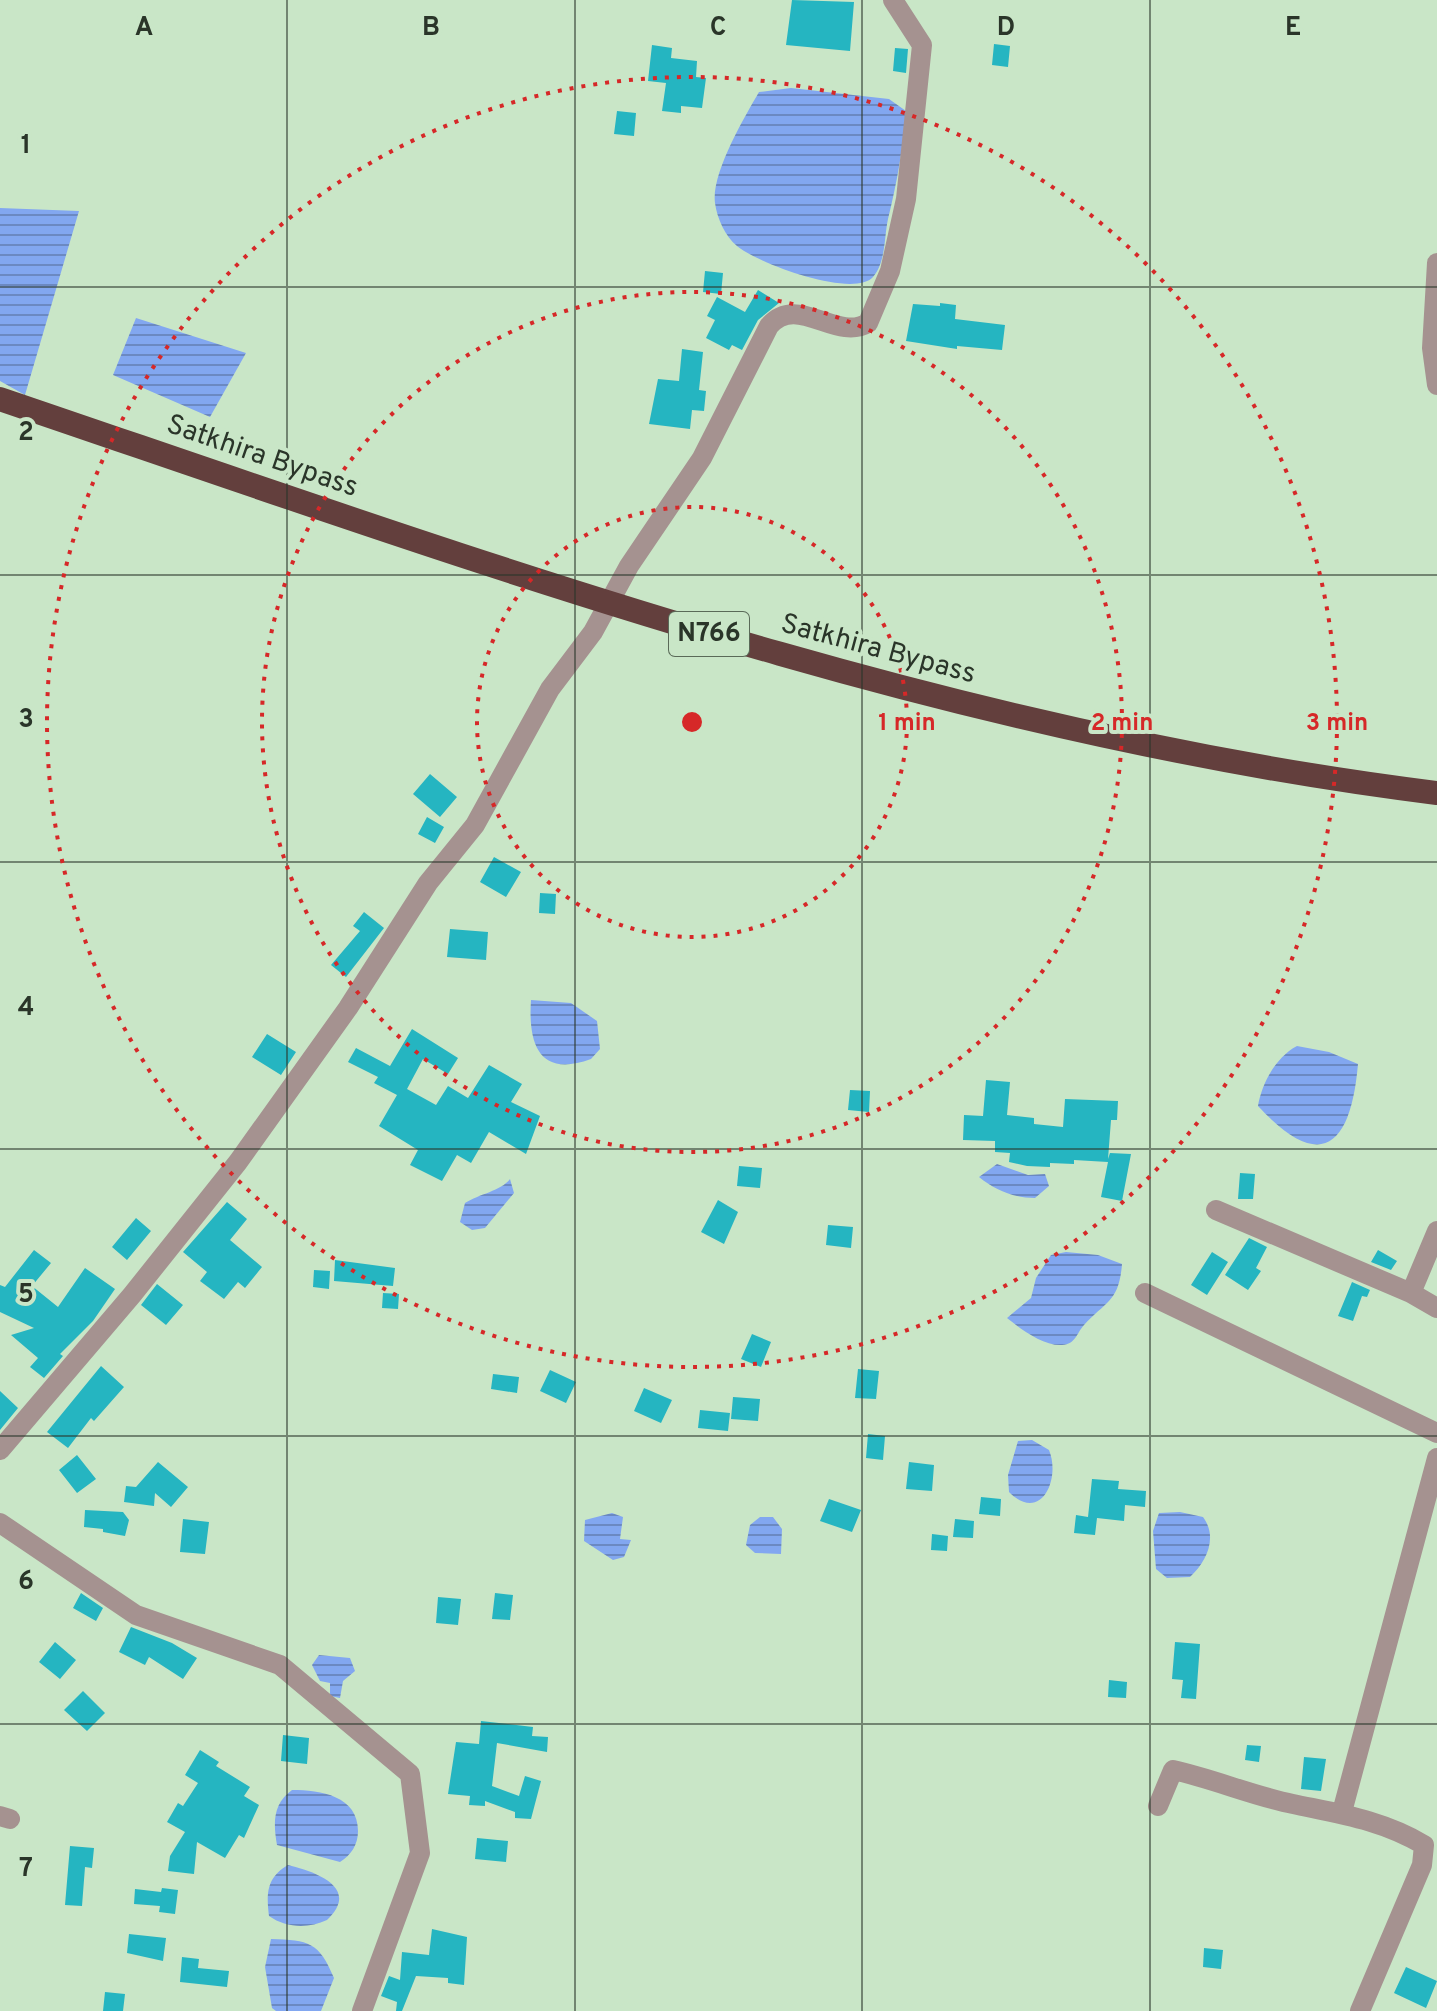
<svg xmlns="http://www.w3.org/2000/svg" width="1437" height="2011" viewBox="0 0 1437 2011" font-family="Overpass,sans-serif">
<defs>
<pattern id="water-rules" width="6" height="5" patternUnits="userSpaceOnUse" patternTransform="scale(2)"><rect width="6" height="5" fill="#82a7f0"/><path d="M0 2.5h6" fill="none" stroke="#6b89c2"/></pattern>
</defs>
<rect width="100%" height="100%" fill="#c9e6c7"/>
<path fill="url(#water-rules)" d="M791,88L889,99L906,111C903,149 897,182 888,219C884,237 886,262 873,277C853,299 757,263 737,246C725,236 717,218 715,203C711,174 744,118 759,92Z
M0,208L79,211L25,395L0,381Z
M136,318L246,353L210,417L113,375Z
M531,1000L571,1003L597,1021L600,1049L591,1059C539,1078 528,1044 531,1000Z
M1297,1046L1329,1052L1358,1064C1351,1145 1322,1175 1258,1106C1262,1083 1276,1057 1297,1046Z
M997,1164L1028,1175L1045,1174L1049,1186L1035,1198C1014,1198 995,1190 979,1177Z
M510,1179L514,1193L485,1228L472,1230L460,1222L465,1203C479,1194 501,1191 510,1179Z
M1066,1252L1098,1255L1122,1264C1119,1302 1106,1301 1084,1325C1076,1334 1076,1344 1062,1345C1043,1346 1021,1329 1007,1318L1031,1298L1036,1278L1051,1255Z
M1032,1440L1049,1450C1061,1479 1041,1524 1009,1492L1008,1475L1018,1441Z
M1180,1512L1203,1517C1218,1537 1207,1561 1190,1577L1167,1578L1156,1569L1153,1531L1159,1513Z
M612,1513L623,1517L620,1539L631,1540L624,1557L613,1560L584,1541L585,1520Z
M760,1517H773L782,1529L781,1554L755,1553L746,1545L750,1525Z
M319,1655L350,1658L355,1671L343,1681L340,1698L330,1696V1683L320,1681L312,1665Z
M292,1790C321,1790 358,1796 358,1831C358,1845 351,1855 340,1862L277,1845C273,1822 273,1804 292,1790Z
M288,1865C313,1871 362,1887 327,1920C308,1929 286,1928 269,1916C266,1893 267,1877 288,1865Z
M271,1939C309,1940 319,1942 334,1978L321,2011H276L272,2008L265,1967Z"/>
<path fill="#25b5c1" d="M792,0L854,2L850,51L786,45Z
M994,44L1010,46L1008,67L992,65Z
M652,45L672,48L671,58L697,61L696,77L706,78L702,108L681,106V113L662,111L666,83L648,81Z
M895,48L908,49L906,73L893,71Z
M617,111L636,113L634,136L614,134Z
M705,271L723,273L721,294L703,292Z
M758,290L779,303L758,320L742,350L732,345L729,350L706,338L715,320L707,316L717,297L745,312Z
M940,303L956,305L955,319L1005,325L1002,350L957,346V349L906,341L913,304L940,306Z
M682,349L703,352L699,390L706,391L704,411L692,410L690,429L649,424L658,379L679,381Z
M430,774L457,797L440,817L413,794Z
M427,817L444,827L435,843L418,834Z
M494,857L521,872L506,897L480,882Z
M540,893L556,894L555,914L539,913Z
M364,912L384,928L346,977L331,965L360,931L353,926Z
M450,929L488,932L486,960L447,957Z
M412,1029L458,1058L448,1074L423,1059L407,1089L436,1105L448,1086L468,1098L489,1065L522,1084L511,1102L540,1116L526,1154L489,1132L471,1163L457,1155L442,1181L410,1165L418,1150L379,1126L397,1095L374,1083L378,1077L348,1062L356,1048L390,1066Z
M267,1034L296,1052L281,1075L252,1057Z
M986,1080L1010,1082L1007,1115L1034,1118V1124L1063,1127L1065,1099L1118,1101L1117,1120H1111L1108,1159L1110,1153L1131,1154L1122,1201L1101,1197L1108,1162L1074,1160V1164L1050,1163V1167L1027,1166L1009,1162L1010,1153L995,1152V1141L963,1140L964,1115L983,1116Z
M850,1090L870,1091L869,1112L848,1110Z
M739,1166L762,1168L760,1188L737,1186Z
M1240,1173L1255,1174L1253,1199H1238Z
M718,1200L738,1212L724,1244L701,1232Z
M227,1202L247,1219L230,1240L262,1267L245,1288L238,1282L224,1299L200,1281L207,1272L183,1252Z
M136,1218L151,1231L127,1260L112,1247Z
M828,1225L853,1227L851,1248L826,1245Z
M1249,1238L1267,1247L1256,1268L1261,1271L1248,1290L1225,1275Z
M34,1250L51,1263L32,1286L58,1307L85,1268L115,1289L93,1321L60,1354L63,1356L44,1378L30,1367L38,1358L11,1335L34,1328L0,1312V1285L5,1287Z
M1378,1250L1397,1261L1391,1270L1371,1262Z
M1212,1252L1228,1262L1207,1295L1191,1285Z
M335,1260L395,1268L393,1286L334,1281Z
M314,1270L330,1271L329,1289L313,1287Z
M1352,1282L1370,1290L1367,1297L1362,1296L1353,1321L1338,1316Z
M157,1284L183,1305L166,1325L141,1305Z
M383,1293L399,1294L398,1309L382,1308Z
M752,1334L771,1342L761,1367L741,1359Z
M101,1366L124,1387L94,1421L91,1418L68,1448L47,1432Z
M858,1369L879,1371L876,1399L855,1398Z
M550,1370L576,1382L566,1403L540,1391Z
M493,1374L519,1377L517,1393L491,1389Z
M644,1388L672,1400L661,1423L634,1411Z
M0,1391L18,1408L0,1430Z
M733,1397L760,1399L758,1421L731,1419Z
M700,1410L730,1413L728,1431L698,1428Z
M868,1434L885,1436L883,1460L866,1458Z
M77,1455L96,1479L77,1493L59,1470Z
M158,1462L188,1487L171,1507L155,1493L154,1506L124,1502L126,1486L136,1487Z
M909,1462L934,1465L932,1491L906,1489Z
M1092,1479L1119,1481L1118,1489L1146,1491L1145,1507L1125,1505L1124,1521L1097,1518L1095,1535L1074,1533L1076,1515L1088,1517Z
M981,1497L1001,1499L1000,1516L979,1514Z
M829,1499L861,1510L852,1532L820,1521Z
M85,1510L123,1512L129,1520L125,1536L103,1532V1529L84,1527Z
M183,1519L209,1522L205,1554L180,1552Z
M955,1519L974,1521L973,1538L953,1537Z
M932,1534L948,1536L947,1551L931,1550Z
M81,1593L103,1608L96,1621L73,1608Z
M495,1593L513,1595L510,1620L492,1619Z
M438,1597L461,1599L458,1625L436,1623Z
M131,1627L172,1643L197,1658L183,1679L149,1657L145,1665L119,1652Z
M55,1642L76,1660L60,1679L39,1662Z
M1175,1642L1200,1644L1196,1699L1181,1698L1183,1680L1172,1679Z
M1109,1680L1127,1682L1126,1698L1108,1697Z
M83,1691L105,1713L87,1731L64,1710Z
M481,1721L533,1727L532,1736L548,1737L547,1752L497,1743L492,1786L519,1796L525,1776L541,1781L531,1819L515,1818V1812L485,1801V1806L469,1805L470,1796L448,1794L456,1742L479,1744Z
M283,1735L309,1738L307,1764L281,1761Z
M1247,1745L1261,1746L1259,1762L1245,1760Z
M200,1750L219,1762L216,1766L250,1787L244,1796L259,1805L244,1838L239,1835L225,1858L197,1842L194,1874L168,1871L170,1856L185,1832L167,1822L178,1803L183,1806L198,1783L185,1775Z
M1304,1757L1326,1759L1321,1791L1301,1789Z
M477,1838L508,1841L506,1862L475,1859Z
M70,1846L94,1848L92,1868L85,1867L82,1906L65,1905Z
M162,1888L178,1890L175,1914L159,1912L160,1906L134,1904L135,1889L161,1892Z
M432,1929L467,1937L464,1985L448,1983V1978L416,1976L402,2011H396L397,2002L381,1996L389,1976L400,1980L402,1952L429,1955Z
M129,1934L166,1938L163,1961L127,1953Z
M1204,1948L1223,1950L1221,1969L1203,1967Z
M182,1957L199,1959L198,1968L229,1971L227,1987L180,1982Z
M1406,1967L1437,1981L1426,2008L1394,1993Z
M105,1992L125,1994L123,2011H103Z"/>
<g fill="none" stroke-linecap="round" stroke-linejoin="round">
<path stroke="#a59290" stroke-width="20" d="M1437,263L1432,348L1437,385
M1216,1210L1411,1293L1437,1308
M1145,1293L1437,1433
M1411,1293L1437,1231
M0,1450L132,1295L238,1162L348,1008L428,883L475,825L550,689L593,632L629,566L702,458L769,326C797,293 836,342 868,323L890,271L906,199L922,45L893,0
M0,1523L136,1615L280,1665L410,1774L420,1853L362,2011
M1158,1806L1173,1770C1214,1779 1253,1796 1293,1804C1340,1814 1382,1820 1424,1845L1422,1865L1360,2011
M1342,1812L1437,1458
M0,1816L10,1819"/>
<path stroke="#633f3d" stroke-width="24" d="M0,399C471,559 941,732 1437,793"/>
</g>
<path fill="none" stroke="#2a3529" stroke-width="2" stroke-opacity="0.55" d="M287,0V2011M575,0V2011M862,0V2011M1150,0V2011M0,287H1437M0,575H1437M0,862H1437M0,1149H1437M0,1436H1437M0,1724H1437"/>
<g fill="none" stroke="#d62828" stroke-width="4" stroke-dasharray="4 8">
<circle cx="692" cy="722" r="215"/>
<circle cx="692" cy="722" r="430"/>
<circle cx="692" cy="722" r="645"/>
</g>
<g text-anchor="middle" dominant-baseline="central" stroke-width="8" stroke-linejoin="round" paint-order="stroke">
<rect fill="#c9e6c7" stroke="#5a6a58" stroke-width="2" x="669" y="612" width="80" height="44" rx="6"/>
<g font-size="26" font-weight="bold" fill="#2a3529">
<text x="709" y="634">N766</text>
</g>
<g font-size="28" fill="#2a3529" stroke="#c9e6c7">
<text transform="translate(262 457) rotate(19)">Satkhira Bypass</text>
<text transform="translate(878 650) rotate(15)">Satkhira Bypass</text>
</g>
</g>
<g font-size="26" text-anchor="middle" font-weight="bold" fill="#2a3529" stroke="#c9e6c7" stroke-width="8" stroke-linejoin="round" paint-order="stroke">
<text x="144" y="35">A</text>
<text x="431" y="35">B</text>
<text x="718" y="35">C</text>
<text x="1006" y="35">D</text>
<text x="1293" y="35">E</text>
<text x="26" y="153">1</text>
<text x="26" y="440">2</text>
<text x="26" y="727">3</text>
<text x="26" y="1015">4</text>
<text x="26" y="1302">5</text>
<text x="26" y="1589">6</text>
<text x="26" y="1876">7</text>
</g>
<circle cx="692" cy="722" r="12" fill="#d62828" stroke="#c9e6c7" stroke-width="4"/>
<g font-size="24" text-anchor="middle" font-weight="bold" fill="#d62828" stroke="#c9e6c7" stroke-width="8" stroke-linejoin="round" paint-order="stroke">
<text x="907" y="730">1 min</text>
<text x="1122" y="730">2 min</text>
<text x="1337" y="730">3 min</text>
</g>
</svg>
